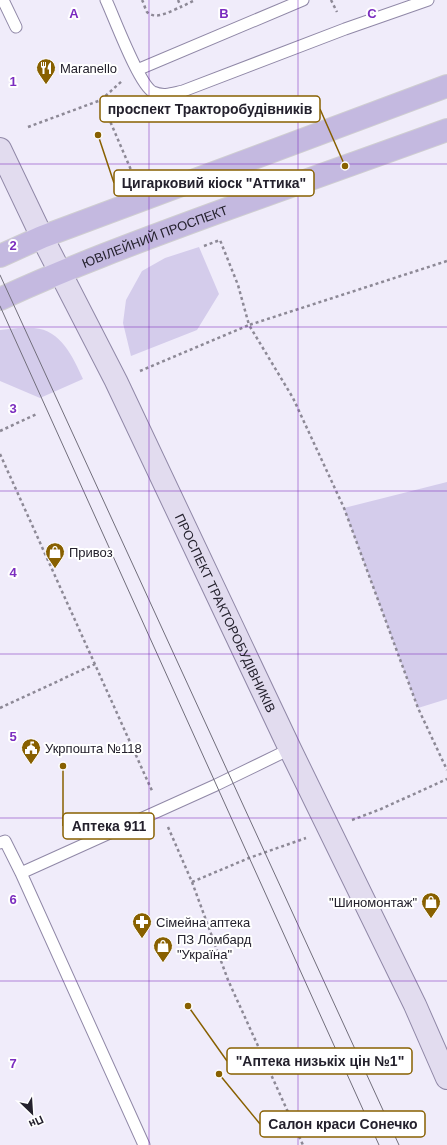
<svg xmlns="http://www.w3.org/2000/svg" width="447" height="1145" viewBox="0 0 447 1145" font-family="Helvetica,sans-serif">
<rect width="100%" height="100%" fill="#f0ecfa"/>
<path fill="#d4cceb" d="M199,247L219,294L197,330L131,356L123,323L126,300L142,271L165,258Z
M18,328C23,328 29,328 34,328C61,330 73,357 83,379L40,398L0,381V330Z
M447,482V699L418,708L344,508Z"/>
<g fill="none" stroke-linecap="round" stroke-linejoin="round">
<g stroke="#9088a7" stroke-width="13">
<path id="lane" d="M3,0L16,27
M106,0C114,17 139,85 153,92C164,97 173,93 183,91L345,29L428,0
M137,70L303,0
M0,843L5,841L21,873L144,1145
M21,873L216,785L290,749"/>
</g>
<g stroke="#9088a7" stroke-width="24">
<g id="secondary">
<path id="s1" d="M0,149L42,237L116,381L290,749L415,1005L447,1078"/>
</g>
</g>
<g stroke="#cfced1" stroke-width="24">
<g id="primary">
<path d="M0,256L42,237L447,86"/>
<path id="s2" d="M0,299C69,267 142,240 213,214C291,186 369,158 447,130"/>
</g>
</g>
<path stroke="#8d8996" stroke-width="2.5" stroke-dasharray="3 3" stroke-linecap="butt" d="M142,0C144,3 145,9 147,12C156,21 172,10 181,7
M178,0L181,7L195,0
M331,0L337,12
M101,100L122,81
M28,127L101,100L131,170
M204,246L220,240L238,285L249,325L447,261
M140,371L249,325L293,398L344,508L418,708L447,770
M0,431L37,414
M0,454L153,793
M0,708L95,664
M352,820L381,809L447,779
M168,827L192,882L228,980L303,1145
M192,882L249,858L306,838"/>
<use href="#lane" stroke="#fff" stroke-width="11"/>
<use href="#secondary" stroke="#e2dcef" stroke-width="22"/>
<use href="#primary" stroke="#c4b9e0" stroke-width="22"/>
<path stroke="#716e7b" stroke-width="1" d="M0,275L399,1145
M0,306L379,1145"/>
</g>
<path fill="none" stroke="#7b2cbf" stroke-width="1" stroke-opacity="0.55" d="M149,0V1145M298,0V1145M0,164H447M0,327H447M0,491H447M0,654H447M0,818H447M0,981H447"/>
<defs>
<g id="restaurant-pin" transform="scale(1)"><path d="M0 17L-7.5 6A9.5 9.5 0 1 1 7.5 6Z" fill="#886000" stroke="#fff"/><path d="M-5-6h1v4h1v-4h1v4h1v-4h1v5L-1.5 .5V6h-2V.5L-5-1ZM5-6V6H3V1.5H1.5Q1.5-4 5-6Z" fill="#fff"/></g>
<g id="shop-pin" transform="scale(1)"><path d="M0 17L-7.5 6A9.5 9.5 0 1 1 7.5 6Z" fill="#886000" stroke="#fff"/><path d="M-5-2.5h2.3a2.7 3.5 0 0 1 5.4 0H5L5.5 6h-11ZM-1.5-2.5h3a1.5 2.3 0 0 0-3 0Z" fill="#fff"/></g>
<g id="civic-pin" transform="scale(1)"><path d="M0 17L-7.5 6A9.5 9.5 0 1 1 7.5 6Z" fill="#886000" stroke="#fff"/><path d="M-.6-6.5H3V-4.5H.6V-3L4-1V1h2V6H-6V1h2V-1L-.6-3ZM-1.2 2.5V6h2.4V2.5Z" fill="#fff"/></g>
<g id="pharmacy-pin" transform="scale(1)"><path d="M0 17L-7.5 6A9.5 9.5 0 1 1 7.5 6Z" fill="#886000" stroke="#fff"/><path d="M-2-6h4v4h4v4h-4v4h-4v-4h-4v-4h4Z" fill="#fff"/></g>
</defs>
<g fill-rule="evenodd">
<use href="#restaurant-pin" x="46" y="68"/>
<use href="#shop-pin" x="55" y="552"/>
<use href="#civic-pin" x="31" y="748"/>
<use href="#shop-pin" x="431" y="902"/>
<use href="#pharmacy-pin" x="142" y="922"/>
<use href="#shop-pin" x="163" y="946"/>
</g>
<g text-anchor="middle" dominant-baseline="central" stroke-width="4" stroke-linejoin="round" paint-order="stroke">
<g font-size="13" fill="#24212d" stroke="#fff" text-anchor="start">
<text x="60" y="68">Maranello</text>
<text x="69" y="552">Привоз</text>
<text x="45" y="748">Укрпошта №118</text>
<text x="417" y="902" text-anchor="end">"Шиномонтаж"</text>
<text x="156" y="922">Сімейна аптека</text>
<text x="177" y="939">ПЗ Ломбард<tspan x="177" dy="15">"Україна"</tspan></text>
</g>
<g font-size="13" fill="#24212d" stroke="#fff">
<text stroke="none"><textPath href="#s2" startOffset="167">ЮВІЛЕЙНИЙ ПРОСПЕКТ</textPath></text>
<text stroke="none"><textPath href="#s1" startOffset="516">ПРОСПЕКТ ТРАКТОРОБУДІВНИКІВ</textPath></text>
</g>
</g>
<g font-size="13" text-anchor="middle" font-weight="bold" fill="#7b2cbf" stroke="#fff" stroke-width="4" stroke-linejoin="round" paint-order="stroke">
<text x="74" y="18">A</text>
<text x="224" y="18">B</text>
<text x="372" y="18">C</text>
<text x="13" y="86">1</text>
<text x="13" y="250">2</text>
<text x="13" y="413">3</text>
<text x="13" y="577">4</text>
<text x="13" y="741">5</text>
<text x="13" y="904">6</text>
<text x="13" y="1068">7</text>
</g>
<path fill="none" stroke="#886000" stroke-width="1.5" d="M345 166L320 109M98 135L114 183M63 766L63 826M188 1006L227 1061M219 1074L260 1124"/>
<g fill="#886000" stroke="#fff" stroke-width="1.5">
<circle cx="345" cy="166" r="4"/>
<circle cx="98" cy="135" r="4"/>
<circle cx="63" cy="766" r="4"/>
<circle cx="188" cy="1006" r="4"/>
<circle cx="219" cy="1074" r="4"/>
</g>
<g fill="#fff" stroke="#886000" stroke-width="1.5">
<rect x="100" y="96" width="220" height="26" rx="4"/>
<rect x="114" y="170" width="200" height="26" rx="4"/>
<rect x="63" y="813" width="91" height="26" rx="4"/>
<rect x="227" y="1048" width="185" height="26" rx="4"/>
<rect x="260" y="1111" width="165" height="26" rx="4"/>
</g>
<g font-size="14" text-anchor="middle" font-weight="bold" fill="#24212d">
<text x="210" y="114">проспект Тракторобудівників</text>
<text x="214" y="188">Цигарковий кіоск "Аттика"</text>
<text x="109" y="831">Аптека 911</text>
<text x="320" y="1066">"Аптека низькіх цін №1"</text>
<text x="343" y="1129">Салон краси Сонечко</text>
</g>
<g transform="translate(32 1113) rotate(155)" stroke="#ffffff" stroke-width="3" paint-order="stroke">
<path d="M0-3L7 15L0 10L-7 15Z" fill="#24212d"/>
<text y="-6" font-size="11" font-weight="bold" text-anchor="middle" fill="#24212d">Пн</text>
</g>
</svg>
